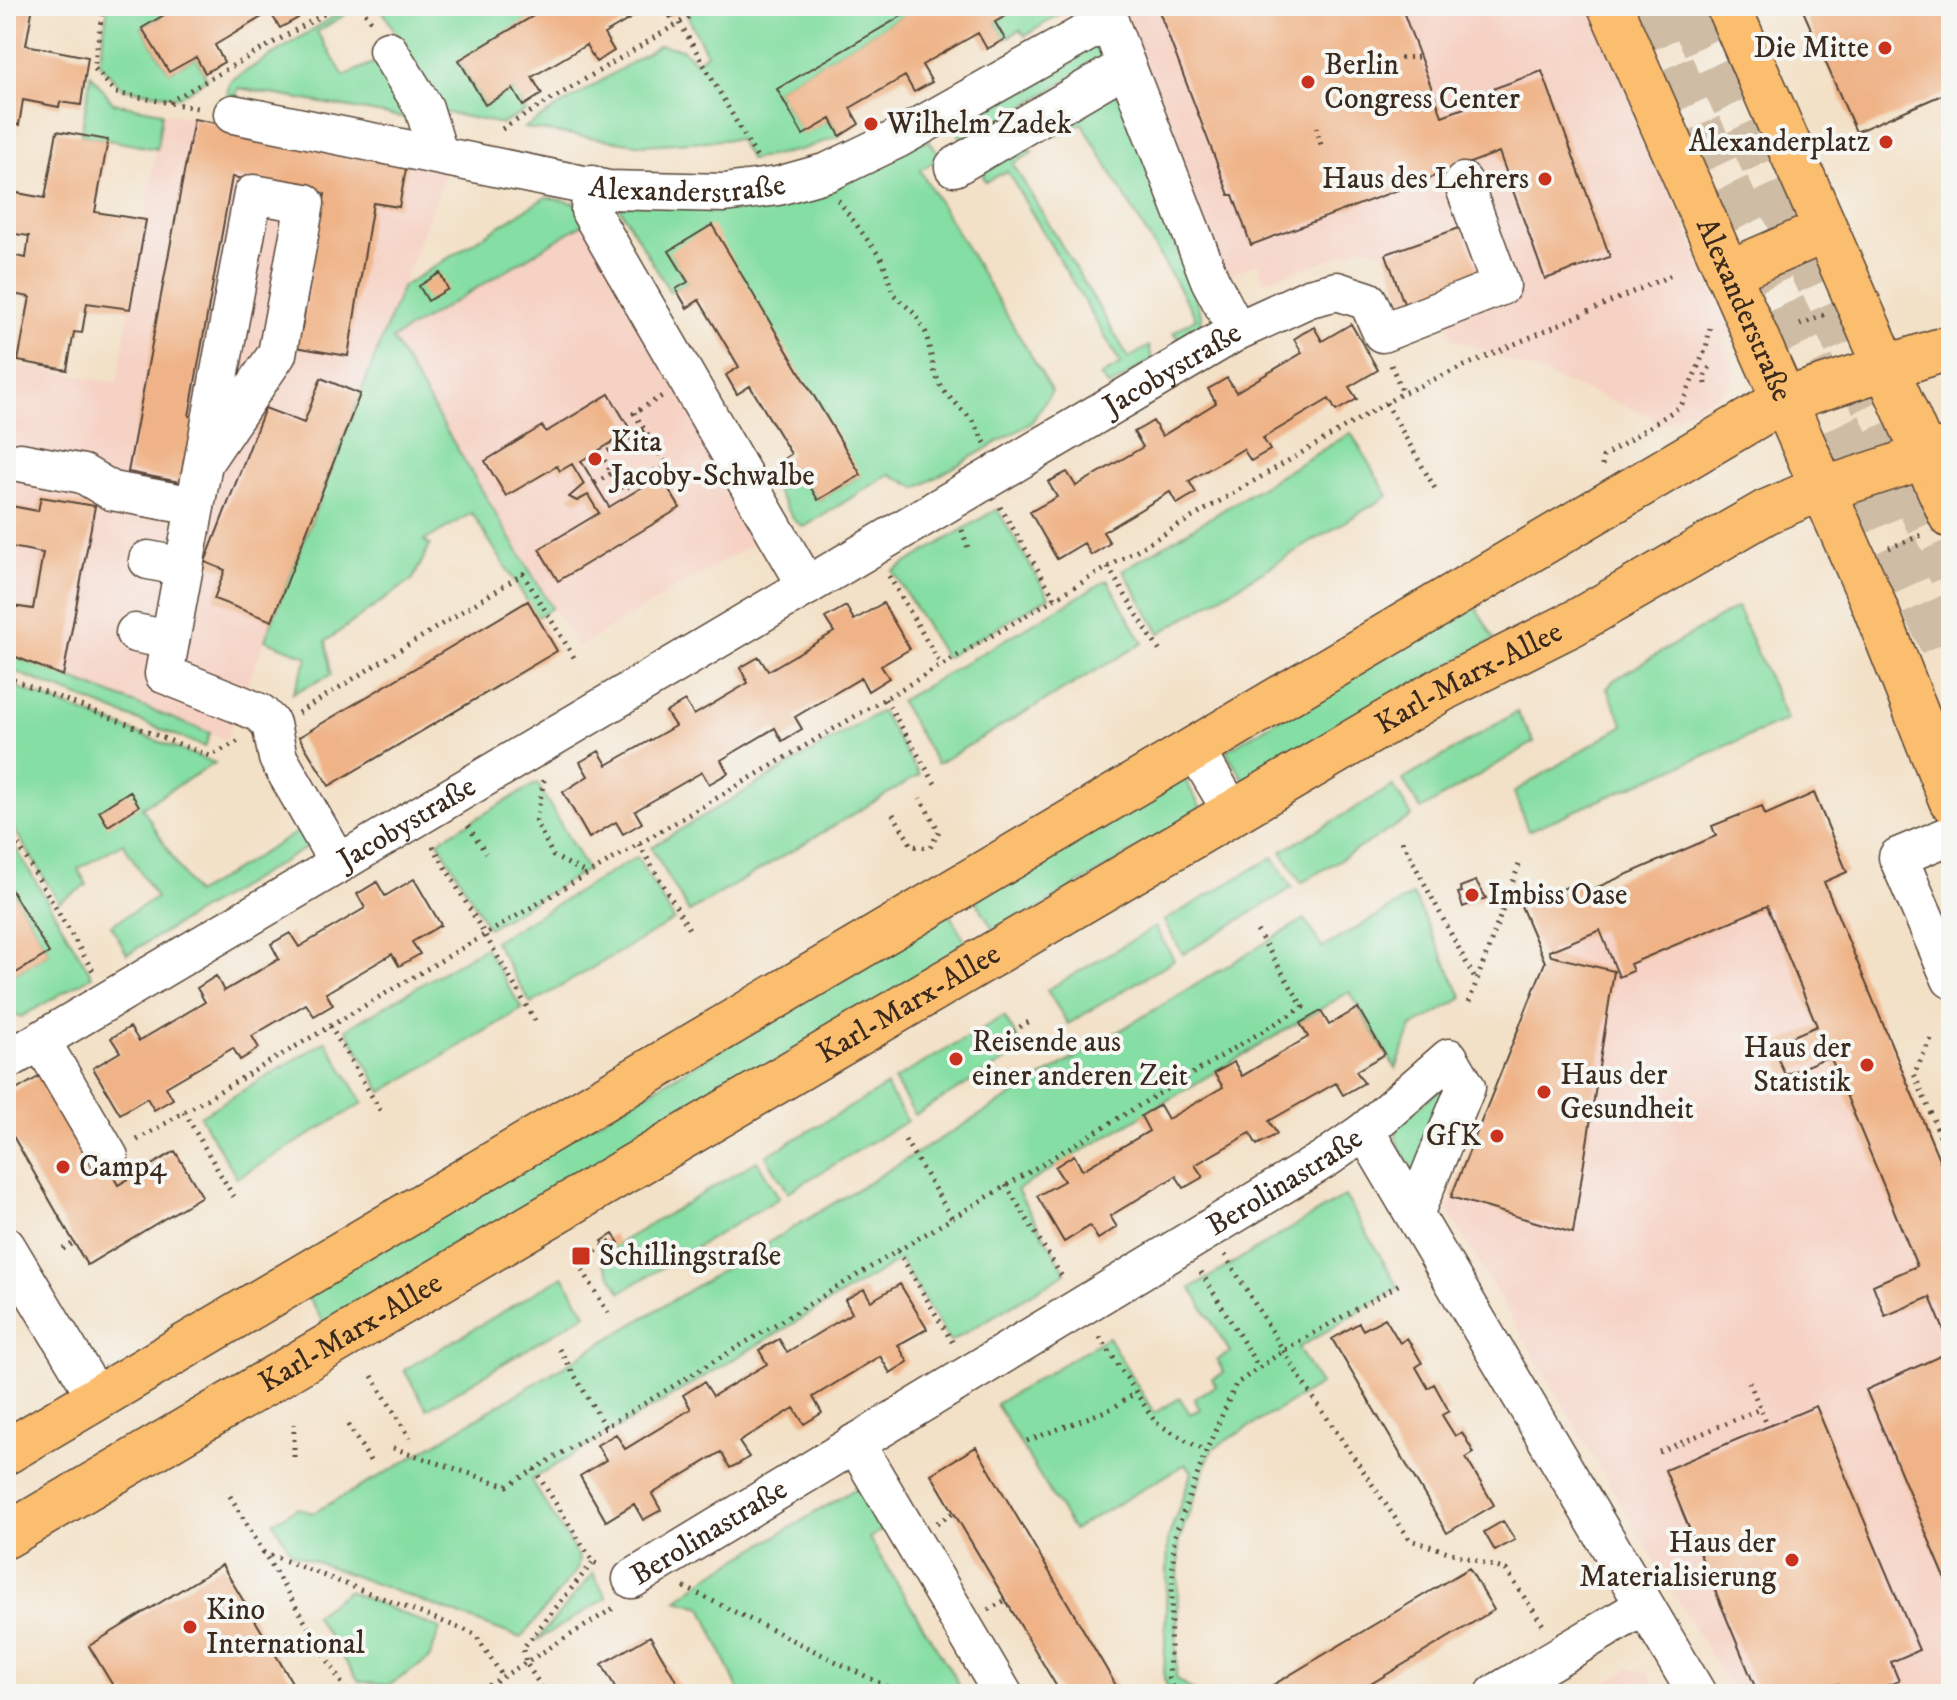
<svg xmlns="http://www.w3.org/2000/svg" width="1957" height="1700" viewBox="0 0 1957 1700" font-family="'IM FELL DW Pica',serif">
<rect width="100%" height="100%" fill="#f6f6f2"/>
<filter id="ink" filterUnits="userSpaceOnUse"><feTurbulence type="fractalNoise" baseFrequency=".0125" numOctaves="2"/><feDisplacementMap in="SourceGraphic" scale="16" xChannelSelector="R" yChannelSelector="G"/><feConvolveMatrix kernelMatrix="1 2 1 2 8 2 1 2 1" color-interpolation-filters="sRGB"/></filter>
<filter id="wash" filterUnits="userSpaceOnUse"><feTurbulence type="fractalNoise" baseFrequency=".006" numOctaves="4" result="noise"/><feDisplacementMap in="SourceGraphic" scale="32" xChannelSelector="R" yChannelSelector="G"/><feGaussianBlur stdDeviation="1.8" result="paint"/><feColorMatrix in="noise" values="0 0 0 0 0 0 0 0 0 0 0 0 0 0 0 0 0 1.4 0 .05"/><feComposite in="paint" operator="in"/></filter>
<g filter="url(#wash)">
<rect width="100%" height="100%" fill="#f3e1c7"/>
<path fill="#f6d2c4" d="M1122,6H1590L1731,333L1721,338L1735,371L1731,384L1713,398L1656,427L1650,416L1454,339L1445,319L1386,254L1365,246L1264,282L1257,263L1233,273L1222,271Z
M162,112L449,165L226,740L6,653V362L117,383Z
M588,221L769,534L577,647L392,339Z
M1814,793L1847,872L1824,883L1951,1188V1694H1733L1447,1209L1545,962L1521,906L1579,882L1585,893L1715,836L1712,826L1762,806L1766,815Z
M1629,1669L1648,1672L1661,1694H1588Z"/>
<path fill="#85dea3" stroke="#608460" stroke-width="2" d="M108,6H179L142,28L169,72L196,57L207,79L179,97L122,88L99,63Z
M351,6H359L317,32L344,76L375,62L412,119L238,88L235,106L225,105L230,81Z
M380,6H550L459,61L485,105L513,89L526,111L502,124L442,112Z
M698,6H919L777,89L803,134L831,119L840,136L800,150L750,160L738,139L644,145L524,128L660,45L682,49L695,61L707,54L686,13Z
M1022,6H1067L1064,11L1025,36L1020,30L1005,39L995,22Z
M1098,42L1104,51L1102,59L967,141L959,136L958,121Z
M91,74L113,103L162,112L157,149L81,135Z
M1114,93L1124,101L1202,317L1196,335L1185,344L1173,333L1196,318L1082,123L1058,136L1057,127Z
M929,141L942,157L920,170L1052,391L1031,423L917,488L890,474L804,527L795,521L776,491L802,473L819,500L860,475L670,251L688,282L670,292L619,207Z
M1020,146L1033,152L1013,164L1129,358L1149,346L1152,360L1109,387L1100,376L1121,364L1007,171L986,182L983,176L985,170Z
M546,197L575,203L588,221L392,339L552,608L537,617L472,513L424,541L430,545L413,579L326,641L331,675L293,693L308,657L265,640L402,287Z
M1351,433L1388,496L1160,633L1123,570Z
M997,509L1049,597L945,658L893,571Z
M1107,580L1143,643L937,764L900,701Z
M1473,602L1494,639L1246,783L1226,751Z
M1737,607L1787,720L1528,831L1514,792L1624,725L1607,689L1614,680Z
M6,653L210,733L205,747L6,668Z
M6,683L215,763L142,807L195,894L299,831L309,846L127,954L111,925L156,898L123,843L78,869L87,885L59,902L6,816Z
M881,711L919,775L689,912L651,847Z
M1517,712L1534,742L1421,810L1403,780Z
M1183,776L1202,810L996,934L975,899Z
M537,783L587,870L488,928L438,841Z
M1393,786L1412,816L1301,883L1282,851Z
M6,832L92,976L21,1017L6,1011V992L10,989L6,979L49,953L6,881Z
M637,857L674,920L531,1004L494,941Z
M1273,857L1292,888L1183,954L1164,921Z
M1413,895L1463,998L1412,1027L1396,1069L1349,992L1017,1190L1066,1273L950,1342L900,1260L531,1480L579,1558L577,1570L521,1638L292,1553L273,1522L297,1508L313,1513L391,1470L1305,919L1322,948Z
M950,915L970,949L326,1327L306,1293Z
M1155,927L1174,960L1068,1024L1047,990Z
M485,947L522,1009L382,1092L346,1029Z
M1004,1016L1024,1050L915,1115L894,1080Z
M326,1041L363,1103L237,1178L200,1116Z
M1445,1085L1452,1091L1419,1182L1396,1140L1397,1125Z
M886,1086L907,1121L788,1192L766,1156Z
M757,1161L779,1198L621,1292L599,1255Z
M1345,1196L1399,1288L1298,1348L1320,1385L1212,1449L1179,1541L1176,1678L1199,1694H1170L1164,1678L1168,1539L1192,1471L1186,1464L1073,1530L996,1404L1108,1337L1154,1413L1180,1398L1190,1414L1200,1409L1194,1399L1216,1385L1212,1379L1224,1373L1217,1360L1230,1352L1191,1288Z
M563,1276L586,1314L427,1409L404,1370Z
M870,1480L900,1520L869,1538L965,1694H740L702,1607L677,1600L706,1578Z
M593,1573L607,1598L536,1641L593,1574Z
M348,1591L440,1629L429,1659L388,1686L359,1681L314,1615Z"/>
<g id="blocks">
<path fill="#efb387" d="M6,6H33L26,45L88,57L81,105L60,102L59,107L23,100L19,125L6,123Z
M179,6H291L298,18L280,28L270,12L215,45L224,62L205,73L196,57L169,72L142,28Z
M550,6H652L604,34L614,51L596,62L586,45L532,77L542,94L523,106L513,89L485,105L459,60Z
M663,6H691L670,18Z
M919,6H1023L995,22L1005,39L987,49L978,33L922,65L932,82L914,92L905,76L850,108L859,124L840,136L831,119L803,135L777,89Z
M1157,6H1401L1442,116L1481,102L1479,94L1542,71L1610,257L1545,279L1499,152L1251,245L1233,195H1229Z
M1801,6H1951V91L1856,132Z
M194,119L408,158L399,207L373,203L348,356L295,347L298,328H302L325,194L232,177L189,416L197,418L185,483L128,472Z
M57,131L108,140L95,212L146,220L130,309L87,303L82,333L74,332L67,370L18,361L30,297L6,293V254L26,258L29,236L9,233L6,241V191L45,198Z
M712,225L861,475L818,500L802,473L788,481L777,463L791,454L750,386L737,394L726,375L739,367L699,300L687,308L676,289L688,282L669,251Z
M1462,227L1482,282L1406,309L1386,254Z
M440,273L448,289L428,301L419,286Z
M1351,324L1378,370L1349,387L1357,399L1336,411L1329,399L1263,438L1270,450L1261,455L1251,461L1243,449L1189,481L1196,493L1187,498L1177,504L1170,492L1103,532L1110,543L1101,549L1091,555L1084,543L1057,559L1030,512L1057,497L1048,482L1067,472L1076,486L1143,447L1134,432L1143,427L1153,421L1162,436L1216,403L1208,389L1217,384L1227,378L1236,392L1302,353L1294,339L1303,333L1314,327L1322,341Z
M321,378L360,394L272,621L214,599L225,570L205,562L265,408L304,423Z
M609,394L631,431L581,461L609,507L661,476L680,508L558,581L539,549L599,513L588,495L577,501L569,497L584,484L572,464L560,471L557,466L506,496L485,461L542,426L546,432Z
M41,497L95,506L63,676L6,653V605L33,609L43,553L6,546V505L38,511Z
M528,601L557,651L329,786L299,737Z
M883,603L910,649L881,666L889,678L868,691L861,678L795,717L802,729L782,741L775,728L721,760L728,773L709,784L702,772L635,811L642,823L623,834L616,822L589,838L563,792L588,776L580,762L599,751L607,765L675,726L666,712L685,701L694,715L748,683L740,668L759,657L768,671L834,632L825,618L846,606L854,620Z
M130,791L139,806L108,826L99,811Z
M1814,793L1847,872L1824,882L1951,1188V1347L1930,1297L1885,1316L1873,1285L1917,1266L1830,1056L1785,1075L1772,1045L1817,1026L1767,906L1630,964L1633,971L1619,977L1600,930L1549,951L1551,956L1614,971L1573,1233L1451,1197L1545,962L1521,906L1579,882L1584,893L1716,836L1712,826L1762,806L1765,815Z
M414,879L441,925L412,942L420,954L399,966L392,954L326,993L333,1005L314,1016L306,1004L252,1036L259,1048L250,1054L240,1060L233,1048L166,1087L173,1099L154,1110L147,1098L120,1114L93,1068L120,1052L111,1038L130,1027L139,1041L205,1002L197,988L216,976L224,991L279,959L271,944L290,933L299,947L365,908L357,894L377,882L385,896Z
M6,881L49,953L6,979Z
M1476,881L1486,898L1463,907L1458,893L1462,892L1460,887Z
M1358,1008L1385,1054L1356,1071L1364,1083L1343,1095L1336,1083L1269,1121L1277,1134L1268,1139L1257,1145L1250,1133L1195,1165L1203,1177L1184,1188L1176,1176L1110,1216L1117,1227L1098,1239L1090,1226L1064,1242L1037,1196L1064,1181L1055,1167L1074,1155L1082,1170L1149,1131L1141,1116L1149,1111L1160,1105L1168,1119L1223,1087L1214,1073L1234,1062L1242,1076L1308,1037L1300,1023L1321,1011L1329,1025Z
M40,1076L96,1170L106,1164L118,1185L175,1151L202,1196L87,1265L6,1124V1096Z
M613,1234L619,1243L608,1250L602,1241Z
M900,1284L927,1329L898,1345L908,1362L890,1373L880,1356L813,1397L822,1413L804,1424L794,1408L739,1442L749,1457L740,1463L730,1468L721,1452L652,1494L661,1510L643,1520L634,1504L606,1521L580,1476L606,1460L597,1445L616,1434L625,1449L691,1409L683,1395L704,1382L713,1396L767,1364L759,1350L779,1339L787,1352L852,1313L845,1300L864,1289L871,1301Z
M1385,1318L1400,1343L1407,1338L1422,1363L1416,1367L1428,1388L1434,1384L1449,1411L1442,1415L1455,1436L1462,1432L1474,1453L1466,1458L1494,1505L1447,1533L1332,1339L1359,1323L1363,1330Z
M1951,1351V1592L1866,1390Z
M1816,1406L1919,1650L1891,1662L1899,1681L1873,1691L1874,1694H1842L1838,1684L1814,1694H1758L1665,1470Z
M976,1447L1121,1694H1061L931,1474Z
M1503,1521L1515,1540L1495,1551L1484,1532Z
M222,1565L299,1694H118L89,1646Z
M1469,1568L1494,1610L1354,1694H1258Z
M650,1636L684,1694H619L602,1664Z"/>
</g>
</g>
<g filter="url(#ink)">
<use href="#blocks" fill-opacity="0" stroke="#574537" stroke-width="2"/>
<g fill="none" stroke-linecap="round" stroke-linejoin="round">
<path stroke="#cebca5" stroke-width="44" stroke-dasharray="44 22" stroke-linecap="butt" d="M1644,6L1951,664
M1685,6L1754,144L1951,574"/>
<g stroke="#574537" stroke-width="41">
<g id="minor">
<path d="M1103,6L1210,280L1237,331"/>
<path d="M388,50L424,108L438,153"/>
<path id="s1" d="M233,114L609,190L724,193L778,186L828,172L899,138L1109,20"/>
<path d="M954,167L1126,66"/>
<path d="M592,185L590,211L807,586"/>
<path d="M20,462L83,474L112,491L195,506"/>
<path d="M203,463L277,354L305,203L253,194L164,674L239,704L260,713L271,724L278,758L339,864"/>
<path d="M148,560L184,567"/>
<path d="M135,633L170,640"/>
<path d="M1195,749L1233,813"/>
<path d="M1951,835L1898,857L1951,979"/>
<path d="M41,1041L109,1157"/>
<path id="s2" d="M6,1061L1237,331L1309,298L1337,291L1368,301L1382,333L1501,286L1463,182"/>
<path d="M1365,1131L1697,1694"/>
<path d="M6,1246L97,1398"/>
<path d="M855,1443L1003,1694"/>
<path id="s3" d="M632,1579L1328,1157L1365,1131L1449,1058L1466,1087L1415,1212"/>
<path d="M1495,1694L1644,1606"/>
</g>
</g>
<g stroke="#574537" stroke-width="47">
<g id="major">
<path id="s4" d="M1610,6L1872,600L1951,800"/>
<path d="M1728,6L1951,516"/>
<path d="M1727,273L1824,231"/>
<path d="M6,1452L1784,400L1951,347"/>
<path id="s5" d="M6,1536L1446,687L1574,623L1766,512L1801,497L1951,448"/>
</g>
</g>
<path stroke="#574537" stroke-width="5" stroke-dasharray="2 6" stroke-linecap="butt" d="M103,6L94,68L116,93L202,109
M361,6L372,23
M680,23L757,158
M1400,58L1420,57
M169,102L338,6
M1316,127L1321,145
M502,129L707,6
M838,200L883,261L893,294L915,314L926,333L935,374L943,390L971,419L985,443
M1800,325L1824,315
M1391,365L1403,393
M1706,384L1705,376L1712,363
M1386,403L1437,492
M644,430L601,455L622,490L666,464L634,413L662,396
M1602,466L1603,457L1681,406L1706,348L1710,328
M595,483L612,473
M1000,507L1055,598
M962,530L968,548
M1889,548L1924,534
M1108,567L1162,655
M889,576L941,665
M6,677L210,756L239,741
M885,699L937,787
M298,713L523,574L575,659
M544,780L536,821L553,856L588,874
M893,814L912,846L930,848L939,831L920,798
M6,824L93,971
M468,826L486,853
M1402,841L1476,981
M639,844L691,932
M433,846L537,1024
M1469,1002L1520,862
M330,1026L383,1115
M1931,1039L1914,1074L1951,1161
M985,1047L1032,1020
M184,1112L236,1201
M137,1140L1403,393L1674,274
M905,1140L952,1218
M1006,1185L1064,1280
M611,1242L578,1262L611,1318
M63,1249L74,1243
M898,1251L954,1345
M1225,1255L1304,1384L1410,1540L1506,1570L1545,1628
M1201,1272L1259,1368
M1100,1337L1156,1423L1205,1451
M559,1349L605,1427
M372,1376L410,1438
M1749,1382L1768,1427
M348,1425L371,1462
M1027,1441L1113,1408L1135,1393
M393,1448L507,1486L1303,1007L1256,929
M1659,1452L1760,1409
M294,1457V1424
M534,1469L593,1562L601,1566
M230,1496L348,1694
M937,1523L954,1513
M263,1552L475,1634L503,1677
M684,1587L902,1694
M988,1610L1006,1600
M475,1694L617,1606
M546,1694L526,1663L523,1648L593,1562
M1047,1694L1057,1688
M1176,1694L1169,1678L1174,1538L1206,1451L1236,1384L1283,1351L1403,1282"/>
<use href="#minor" stroke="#fff" stroke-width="38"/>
<use href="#major" stroke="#fbbd6e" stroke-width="44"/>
</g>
</g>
<g fill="#c8321e" stroke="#f6f6f2" stroke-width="3">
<circle cx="1885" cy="48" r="8"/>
<circle cx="1308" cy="82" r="8"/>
<circle cx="871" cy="124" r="8"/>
<circle cx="1886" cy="142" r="8"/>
<circle cx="1545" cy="179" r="8"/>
<circle cx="595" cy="459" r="8"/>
<circle cx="1472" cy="895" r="8"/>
<circle cx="956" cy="1059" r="8"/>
<circle cx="1867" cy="1065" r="8"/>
<circle cx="1544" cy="1092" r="8"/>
<circle cx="1497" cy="1136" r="8"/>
<circle cx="63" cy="1167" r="8"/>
<rect x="571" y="1246" width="20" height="20" rx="4"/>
<circle cx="1792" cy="1560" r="8"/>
<circle cx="190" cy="1627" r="8"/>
</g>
<g text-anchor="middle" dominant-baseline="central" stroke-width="8" stroke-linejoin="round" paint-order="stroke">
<g font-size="30" fill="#3b2a1e" stroke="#f6f6f2" text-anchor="start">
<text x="1869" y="48" text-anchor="end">Die Mitte</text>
<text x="1324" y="65">Berlin<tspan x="1324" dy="34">Congress Center</tspan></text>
<text x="887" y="124">Wilhelm Zadek</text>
<text x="1870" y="142" text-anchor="end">Alexanderplatz</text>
<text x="1529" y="179" text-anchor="end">Haus des Lehrers</text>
<text x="611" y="442">Kita<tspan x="611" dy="34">Jacoby-Schwalbe</tspan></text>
<text x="1488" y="895">Imbiss Oase</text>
<text x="972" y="1042">Reisende aus<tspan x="972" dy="34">einer anderen Zeit</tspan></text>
<text x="1851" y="1048" text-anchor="end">Haus der<tspan x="1851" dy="34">Statistik</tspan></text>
<text x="1560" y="1075">Haus der<tspan x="1560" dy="34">Gesundheit</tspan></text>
<text x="1481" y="1136" text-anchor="end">GfK</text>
<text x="79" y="1167">Camp4</text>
<text x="599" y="1256">Schillingstraße</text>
<text x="1776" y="1543" text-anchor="end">Haus der<tspan x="1776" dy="34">Materialisierung</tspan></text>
<text x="206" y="1610">Kino<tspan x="206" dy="34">International</tspan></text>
</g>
<g font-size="30" fill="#3b2a1e" stroke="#f6f6f2">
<text stroke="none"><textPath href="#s1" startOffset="462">Alexanderstraße</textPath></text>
<text stroke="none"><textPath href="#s4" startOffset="332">Alexanderstraße</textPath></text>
<text stroke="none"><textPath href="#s2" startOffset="1356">Jacobystraße</textPath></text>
<text stroke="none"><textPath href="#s5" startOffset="1696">Karl-Marx-Allee</textPath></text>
<text stroke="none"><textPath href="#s2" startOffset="466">Jacobystraße</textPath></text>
<text stroke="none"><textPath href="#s5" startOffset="1048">Karl-Marx-Allee</textPath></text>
<text stroke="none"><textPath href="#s3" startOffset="764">Berolinastraße</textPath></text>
<text stroke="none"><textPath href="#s5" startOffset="400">Karl-Marx-Allee</textPath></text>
<text stroke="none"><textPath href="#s3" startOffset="90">Berolinastraße</textPath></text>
</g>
</g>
<rect width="1957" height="1700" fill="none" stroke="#f6f6f2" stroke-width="32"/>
</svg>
